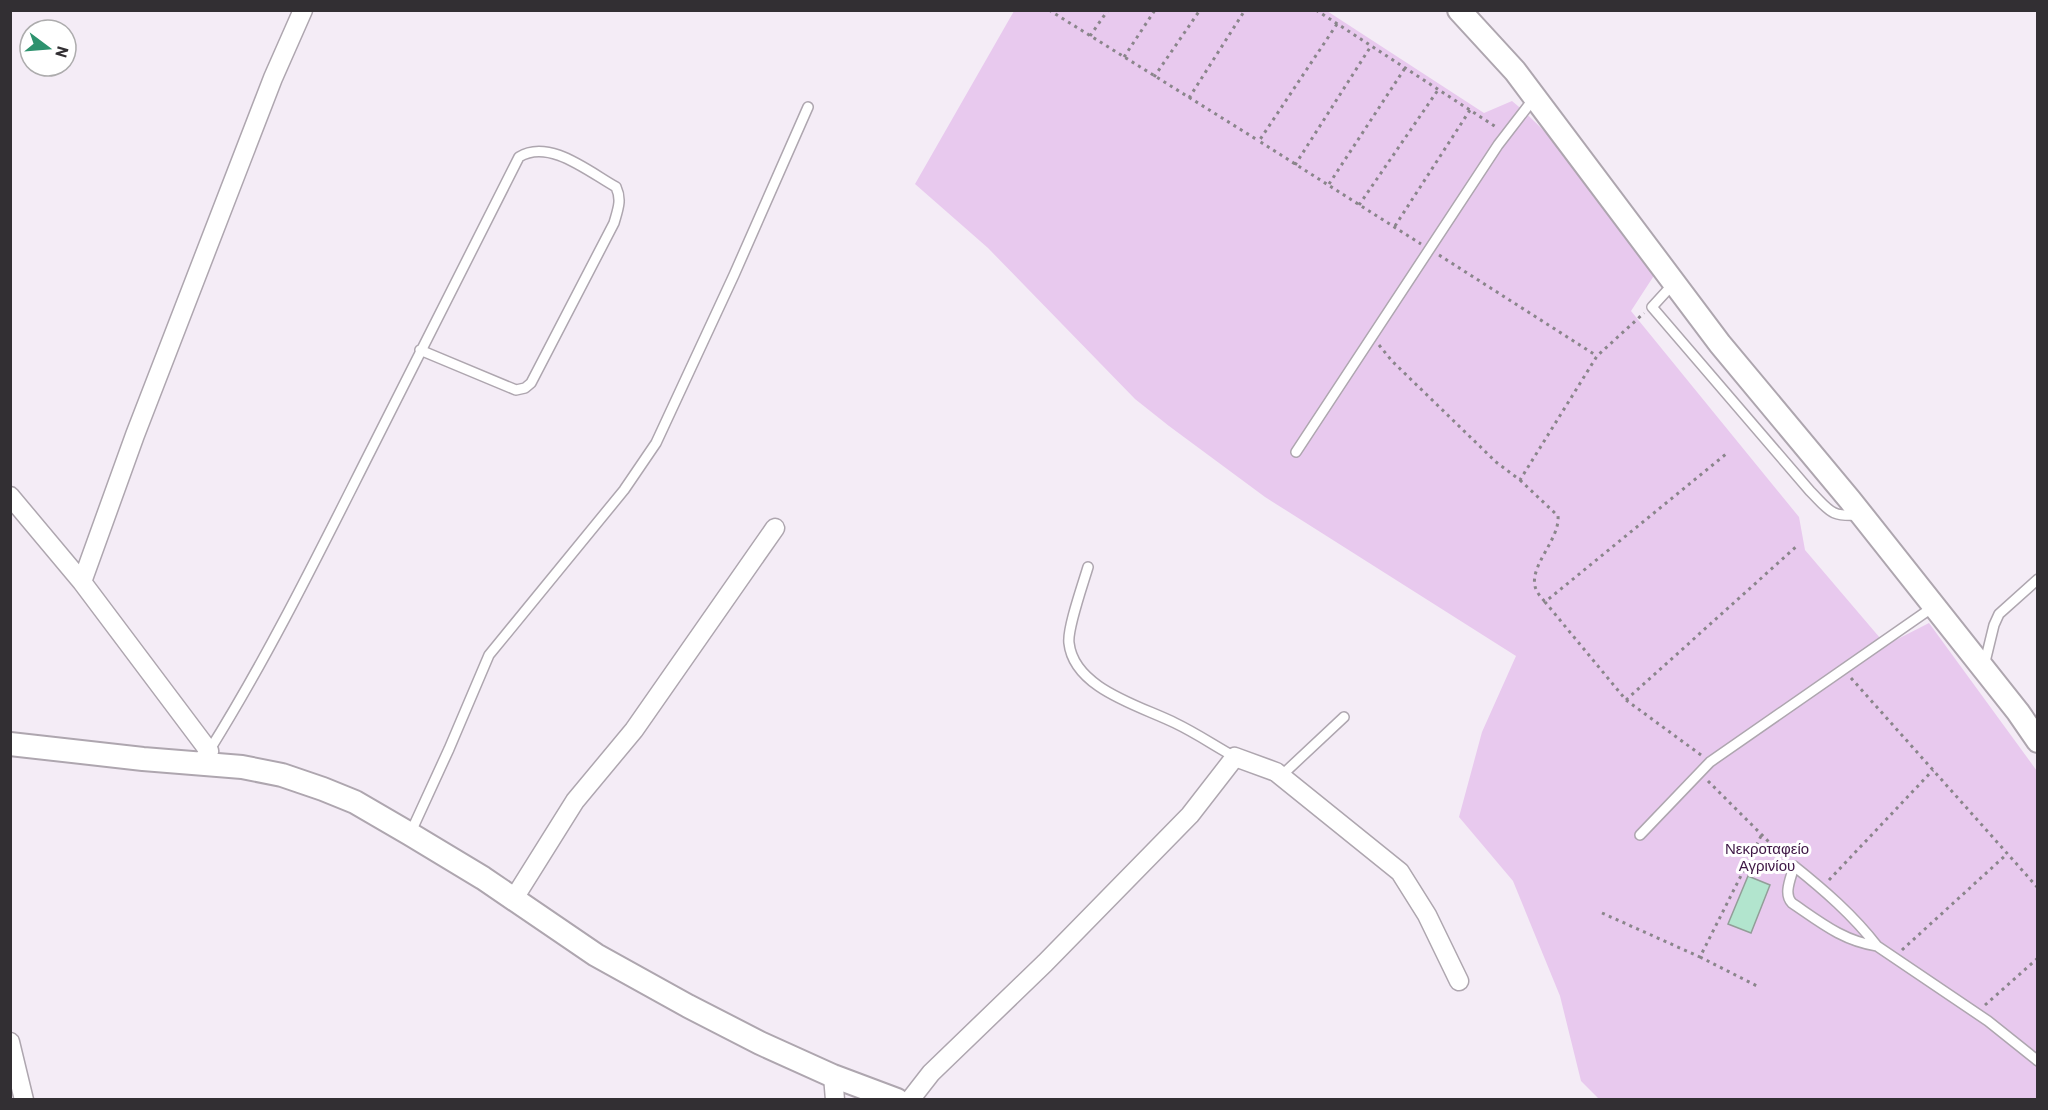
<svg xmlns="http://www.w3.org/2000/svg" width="2048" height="1110" viewBox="0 0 2048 1110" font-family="Barlow,sans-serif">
<rect width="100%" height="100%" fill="#f4ecf6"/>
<path fill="#e8c9ee" d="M1014,11H1327L1484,113L1512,101C1569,149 1611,214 1655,274L1631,311L1799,517L1805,550L1886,645L1929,623L2037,771V1099H1599L1581,1081L1560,996L1513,881L1459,817L1482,732L1516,656L1265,497L1169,426L1135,399L988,248L915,184Z"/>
<path fill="#b2e5ce" stroke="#929e98" stroke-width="1.5" d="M1748,876L1770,885L1751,933L1728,924Z"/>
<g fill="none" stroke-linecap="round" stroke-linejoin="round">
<g stroke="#aea6af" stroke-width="12">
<path id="service" d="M1674,283L1652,307L1810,491C1830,511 1830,517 1859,515
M1296,452L1498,145L1535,97
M1088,567C1083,584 1067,629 1069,643C1074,689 1141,706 1175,723C1196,733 1215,746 1235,757
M1984,666L1994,625L1999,614L2038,579
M209,751C269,655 319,553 370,452C419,353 469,255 519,157C549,138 589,172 616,187C622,200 618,209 614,223L531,383L525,388L516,390L420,350
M1281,776L1344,717
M410,834L449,749L489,655L624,490L656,443L734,275L808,107
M1640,835L1710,762L1933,607
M1877,946C1853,915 1824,890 1794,866C1791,878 1783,894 1792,903C1820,922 1843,941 1877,946L1988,1021L2038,1061"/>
</g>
<g stroke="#aea6af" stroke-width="21">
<path id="minor" d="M10,496L82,582L209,751L201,764
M82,582L135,435L273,78L303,10
M513,900L575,801L634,730L775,528
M10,1042L24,1100
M833,1076L835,1100
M910,1100L931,1073L1045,963L1190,815L1235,757L1276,772L1400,872L1427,915L1459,981"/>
</g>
<g stroke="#aea6af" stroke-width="26">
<path id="tertiary" d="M1459,10L1515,71L1720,344L1850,500L2018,712L2038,741
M10,744L143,759L242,767L282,775L323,789L355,802L410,834L483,878L596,955L688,1006L760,1043L833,1076L897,1100"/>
</g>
<path stroke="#8a858b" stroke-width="3" stroke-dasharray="3 4.5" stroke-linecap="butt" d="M1049,10L1259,141
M1316,10L1496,127
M1337,24L1259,141L1421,244
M1090,36L1108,10
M1124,57L1155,10
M1154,77L1200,10
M1189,98L1245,10
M1295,165L1371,46
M1329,184L1405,68
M1359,205L1438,90
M1395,226L1470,110
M1439,255L1597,356
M1379,345L1392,361L1496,462L1520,480L1597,356L1644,313
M1520,480L1558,516C1560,539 1530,565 1535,586C1536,592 1541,597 1545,602
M1851,678L2038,888
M1626,700L1798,545
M1701,755L1626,700L1545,602L1726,454
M1708,781L1786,859
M1829,880L1933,770
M1602,913L1700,957L1762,834
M1902,950L2007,854
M1700,957L1759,987
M1985,1005L2038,958"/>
<use href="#service" stroke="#fff" stroke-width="9"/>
<use href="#minor" stroke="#fff" stroke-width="18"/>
<use href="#tertiary" stroke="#fff" stroke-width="22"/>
</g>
<g text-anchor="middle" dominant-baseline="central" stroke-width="6" stroke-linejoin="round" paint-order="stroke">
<g font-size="15" fill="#3e1745" stroke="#fff">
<text x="1767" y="848">Νεκροταφείο<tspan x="1767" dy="17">Αγρινίου</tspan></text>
</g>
</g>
<rect width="2048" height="1110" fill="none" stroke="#322f33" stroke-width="24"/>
<g transform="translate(48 48) rotate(106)"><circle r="28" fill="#ffffff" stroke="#adacad" stroke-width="1.5"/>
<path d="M0-4.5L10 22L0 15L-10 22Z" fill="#2d926e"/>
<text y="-9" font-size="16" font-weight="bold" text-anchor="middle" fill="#322f33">N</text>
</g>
</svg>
